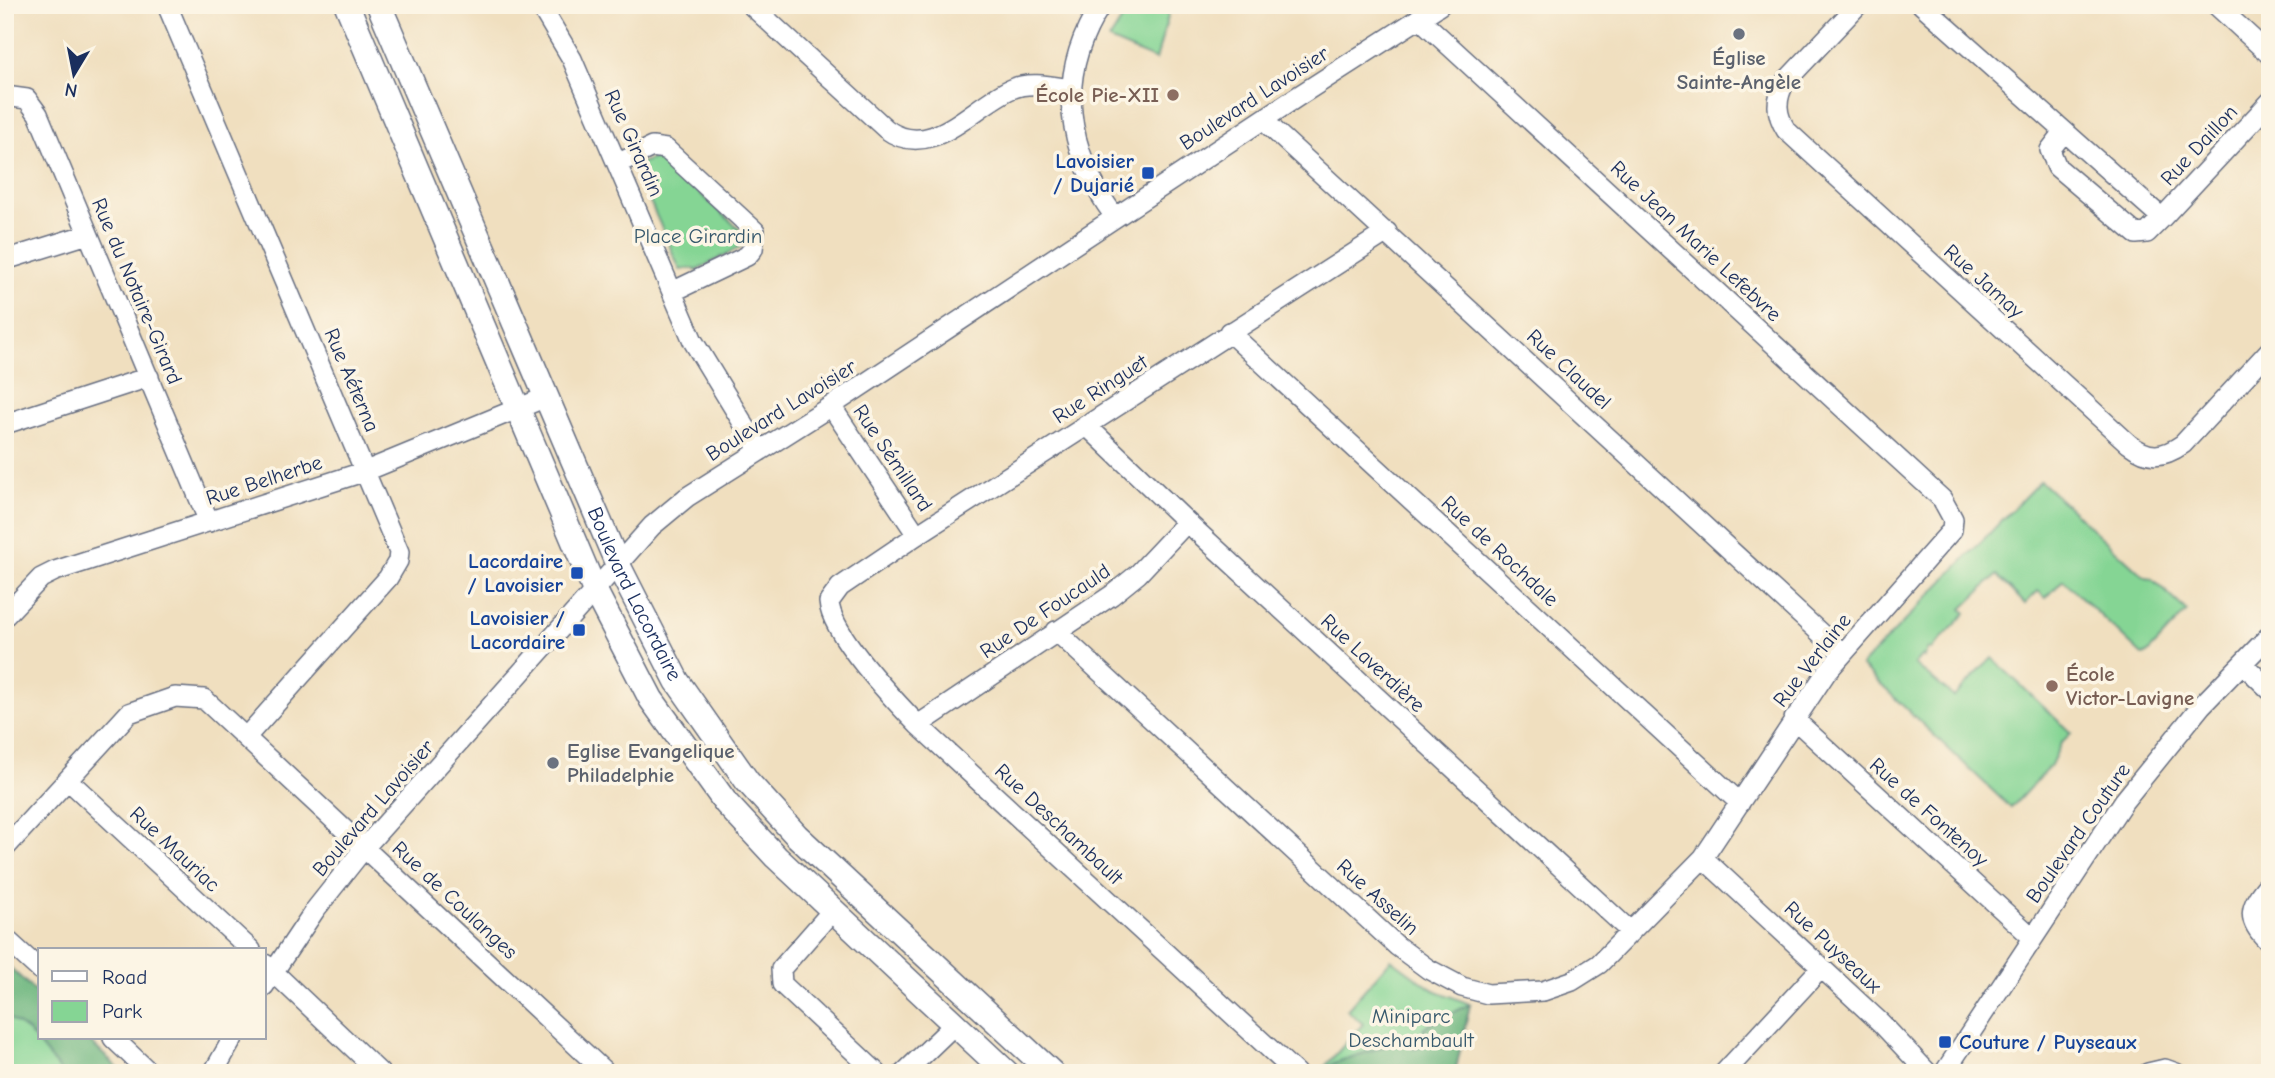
<svg xmlns="http://www.w3.org/2000/svg" width="2275" height="1078" viewBox="0 0 2275 1078" font-family="'Comic Neue',sans-serif">
<rect width="100%" height="100%" fill="#fcf5e5"/>
<filter id="ink" filterUnits="userSpaceOnUse"><feTurbulence type="fractalNoise" baseFrequency=".0143" numOctaves="2"/><feDisplacementMap in="SourceGraphic" scale="14" xChannelSelector="R" yChannelSelector="G"/><feConvolveMatrix kernelMatrix="1 2 1 2 8 2 1 2 1" color-interpolation-filters="sRGB"/></filter>
<filter id="wash" filterUnits="userSpaceOnUse"><feTurbulence type="fractalNoise" baseFrequency=".00686" numOctaves="4" result="noise"/><feDisplacementMap in="SourceGraphic" scale="28" xChannelSelector="R" yChannelSelector="G"/><feGaussianBlur stdDeviation="1.57" result="paint"/><feColorMatrix in="noise" values="0 0 0 0 0 0 0 0 0 0 0 0 0 0 0 0 0 1.4 0 .05"/><feComposite in="paint" operator="in"/></filter>
<g filter="url(#wash)">
<rect width="100%" height="100%" fill="#f0dfbf"/>
<path fill="#85d594" stroke="#508279" stroke-width="2" d="M1131,5H1171L1156,60L1109,40Z
M657,157L665,161L739,229L744,237L740,247L696,271L694,268L680,270L638,174L641,163Z
M2040,481L2146,578L2152,579L2187,611L2147,654L2142,655L2063,580L2046,598L2038,591L2025,604L1997,575L1962,609L1966,613L1931,650L1928,648L1924,657L1922,655L1914,664L1954,697L1992,658L2071,733L2061,743L2051,765L2011,808L1861,666Z
M1391,959L1432,989L1470,1004L1455,1073H1319L1363,1024L1347,1010Z
M5,963L40,996V1038H86L123,1073H5Z"/>
<path fill="#6cb67e" stroke="#44726e" stroke-width="2" d="M5,963L40,996V1038H86L123,1073H62L29,1032L5,1015Z
M1470,1004L1455,1073H1320L1334,1063L1406,1039L1414,1049L1426,1044L1429,1037L1423,1028Z"/>
</g>
<g filter="url(#ink)">
<g fill="none" stroke-linecap="round" stroke-linejoin="round">
<g stroke="#666d80" stroke-width="22">
<path id="minor" d="M167,5L399,552L398,561L388,578L247,736
M540,5L572,59L693,341L760,451
M751,5L886,129C931,162 971,107 1011,89C1029,81 1051,86 1070,89
M1101,5C1054,77 1066,150 1115,217
M1858,5L1785,82C1775,100 1776,114 1786,130L2129,444C2149,459 2163,458 2183,444L2270,350
M1922,5L2162,218L2270,102
M2216,5L2270,55
M5,96L27,99L38,114L209,522
M1263,120L1842,653
M2064,132L2050,150L2057,167L2136,234L2147,233L2162,218
M619,163L652,147L666,149L755,231L753,249L747,256L672,292
M5,260L88,234
M1229,332L1740,803
M831,406L917,535
M5,424L149,377
M1086,425L1187,522L1631,932
M5,616L41,578L55,571L366,471L546,397
M1056,631L1397,946L1428,969L1462,987L1488,994L1543,991L1572,981L1599,964L1703,858L1826,673L1952,530L1953,519L1942,499L1419,18
M2243,664L2270,690
M1794,719L2033,938
M918,725L1112,595L1138,574L1187,522
M68,780L251,950
M5,848L129,713L175,697L204,699L606,1073
M1703,858L1881,1023L1928,1073
M2270,882C2248,907 2245,920 2270,943
M832,911L781,969L782,984L877,1073
M5,938L40,970
M265,964L380,1073
M264,986L315,910L365,847L652,526L687,497L831,406L1300,95L1440,5
M113,1038L150,1073
M213,1073L233,1038
M904,1073L955,1024
M1296,1073L918,725C894,700 831,634 829,602L840,587L917,535L1387,232
M1724,1073L1821,968
M1944,1073L2124,801L2201,706L2270,635
M2148,1073L2165,1069L2176,1073"/>
</g>
<g stroke="#666d80" stroke-width="27">
<g id="major">
<path d="M347,5L595,591L651,699L726,803L776,857L1007,1073"/>
<path id="s1" d="M379,5L618,565L677,681L747,781L797,836L1052,1073"/>
</g>
</g>
<use href="#minor" stroke="#fff" stroke-width="19"/>
<use href="#major" stroke="#fff" stroke-width="24"/>
</g>
</g>
<g fill="#6b7280" stroke="#fcf5e5" stroke-width="2.5">
<circle cx="1739" cy="34" r="7"/>
<circle cx="553" cy="763" r="7"/>
</g>
<g fill="#8d6e63" stroke="#fcf5e5" stroke-width="2.5">
<circle cx="1173" cy="95" r="7"/>
<circle cx="2052" cy="686" r="7"/>
</g>
<g fill="#1a4fb4" stroke="#fcf5e5" stroke-width="2.5">
<rect x="1141" y="166" width="14" height="14" rx="3.5"/>
<rect x="570" y="566" width="14" height="14" rx="3.5"/>
<rect x="572" y="623" width="14" height="14" rx="3.5"/>
<rect x="1938" y="1035" width="14" height="14" rx="3.5"/>
</g>
<g text-anchor="middle" dominant-baseline="central" stroke-width="7" stroke-linejoin="round" paint-order="stroke">
<g font-size="21" font-weight="bold" fill="#5b616d" stroke="#fcf5e5">
<text x="1739" y="58">Église<tspan x="1739" dy="24">Sainte-Angèle</tspan></text>
<text x="567" y="751" text-anchor="start">Eglise Evangelique<tspan x="567" dy="24">Philadelphie</tspan></text>
</g>
<g font-size="21" font-weight="bold" fill="#785e54" stroke="#fcf5e5" text-anchor="end">
<text x="1159" y="95">École Pie-XII</text>
<text x="2066" y="674" text-anchor="start">École<tspan x="2066" dy="24">Victor-Lavigne</tspan></text>
</g>
<g font-size="21" fill="#1b2f5e" stroke="#fcf5e5">
<text transform="translate(1254 98) rotate(-33)">Boulevard Lavoisier</text>
<text transform="translate(634 143) rotate(66)">Rue Girardin</text>
<text transform="translate(2199 145) rotate(-47)">Rue Daillon</text>
<text transform="translate(1696 241) rotate(43)">Rue Jean Marie Lefebvre</text>
<text transform="translate(1984 281) rotate(42)">Rue Jamay</text>
<text transform="translate(137 291) rotate(67)">Rue du Notaire-Girard</text>
<text transform="translate(1569 369) rotate(43)">Rue Claudel</text>
<text transform="translate(352 380) rotate(67)">Rue Aéterna</text>
<text transform="translate(1100 389) rotate(-33)">Rue Ringuet</text>
<text transform="translate(781 410) rotate(-32)">Boulevard Lavoisier</text>
<text transform="translate(893 458) rotate(56)">Rue Sémillard</text>
<text transform="translate(264 480) rotate(-18)">Rue Belherbe</text>
<text transform="translate(1500 551) rotate(43)">Rue de Rochdale</text>
<text stroke="none"><textPath href="#s1" startOffset="642">Boulevard Lacordaire</textPath></text>
<text transform="translate(1045 611) rotate(-34)">Rue De Foucauld</text>
<text transform="translate(1812 660) rotate(-52)">Rue Verlaine</text>
<text transform="translate(1373 663) rotate(43)">Rue Laverdière</text>
<text transform="translate(373 808) rotate(-49)">Boulevard Lavoisier</text>
<text transform="translate(1929 812) rotate(42)">Rue de Fontenoy</text>
<text transform="translate(1059 824) rotate(43)">Rue Deschambault</text>
<text transform="translate(2078 833) rotate(-55)">Boulevard Couture</text>
<text transform="translate(175 849) rotate(43)">Rue Mauriac</text>
<text transform="translate(1378 897) rotate(42)">Rue Asselin</text>
<text transform="translate(455 900) rotate(43)">Rue de Coulanges</text>
<text transform="translate(1833 947) rotate(43)">Rue Puyseaux</text>
</g>
<g font-size="21" font-weight="bold" fill="#164399" stroke="#fcf5e5" text-anchor="end">
<text x="1134" y="161">Lavoisier<tspan x="1134" dy="24">/ Dujarié</tspan></text>
<text x="563" y="561">Lacordaire<tspan x="563" dy="24">/ Lavoisier</tspan></text>
<text x="565" y="618">Lavoisier /<tspan x="565" dy="24">Lacordaire</tspan></text>
<text x="1959" y="1042" text-anchor="start">Couture / Puyseaux</text>
</g>
<g font-size="21" fill="#36586c" stroke="#fcf5e5">
<text x="698" y="236">Place Girardin</text>
<text x="1411" y="1016">Miniparc<tspan x="1411" dy="24">Deschambault</tspan></text>
</g>
</g>
<rect width="2275" height="1078" fill="none" stroke="#fcf5e5" stroke-width="28"/>
<rect x="38" y="948" width="228" height="91" fill="#fcf5e5" stroke="#a2a6af" stroke-width="2"/>
<rect x="52" y="971" width="35" height="10" fill="#ffffff" stroke="#a2a6af" stroke-width="2"/>
<text x="102" y="984" font-size="21" fill="#1b2f5e">Road</text>
<rect x="52" y="1001" width="35" height="21" fill="#85d594" stroke="#a2a6af" stroke-width="2"/>
<text x="102" y="1018" font-size="21" fill="#1b2f5e">Park</text>
<g transform="translate(74 74) rotate(190)" stroke="#fcf5e5" stroke-width="5" paint-order="stroke">
<path d="M0-5L12 26L0 18L-12 26Z" fill="#1b2f5e"/>
<text y="-10" font-size="19" font-weight="bold" text-anchor="middle" fill="#1b2f5e">N</text>
</g>
</svg>
